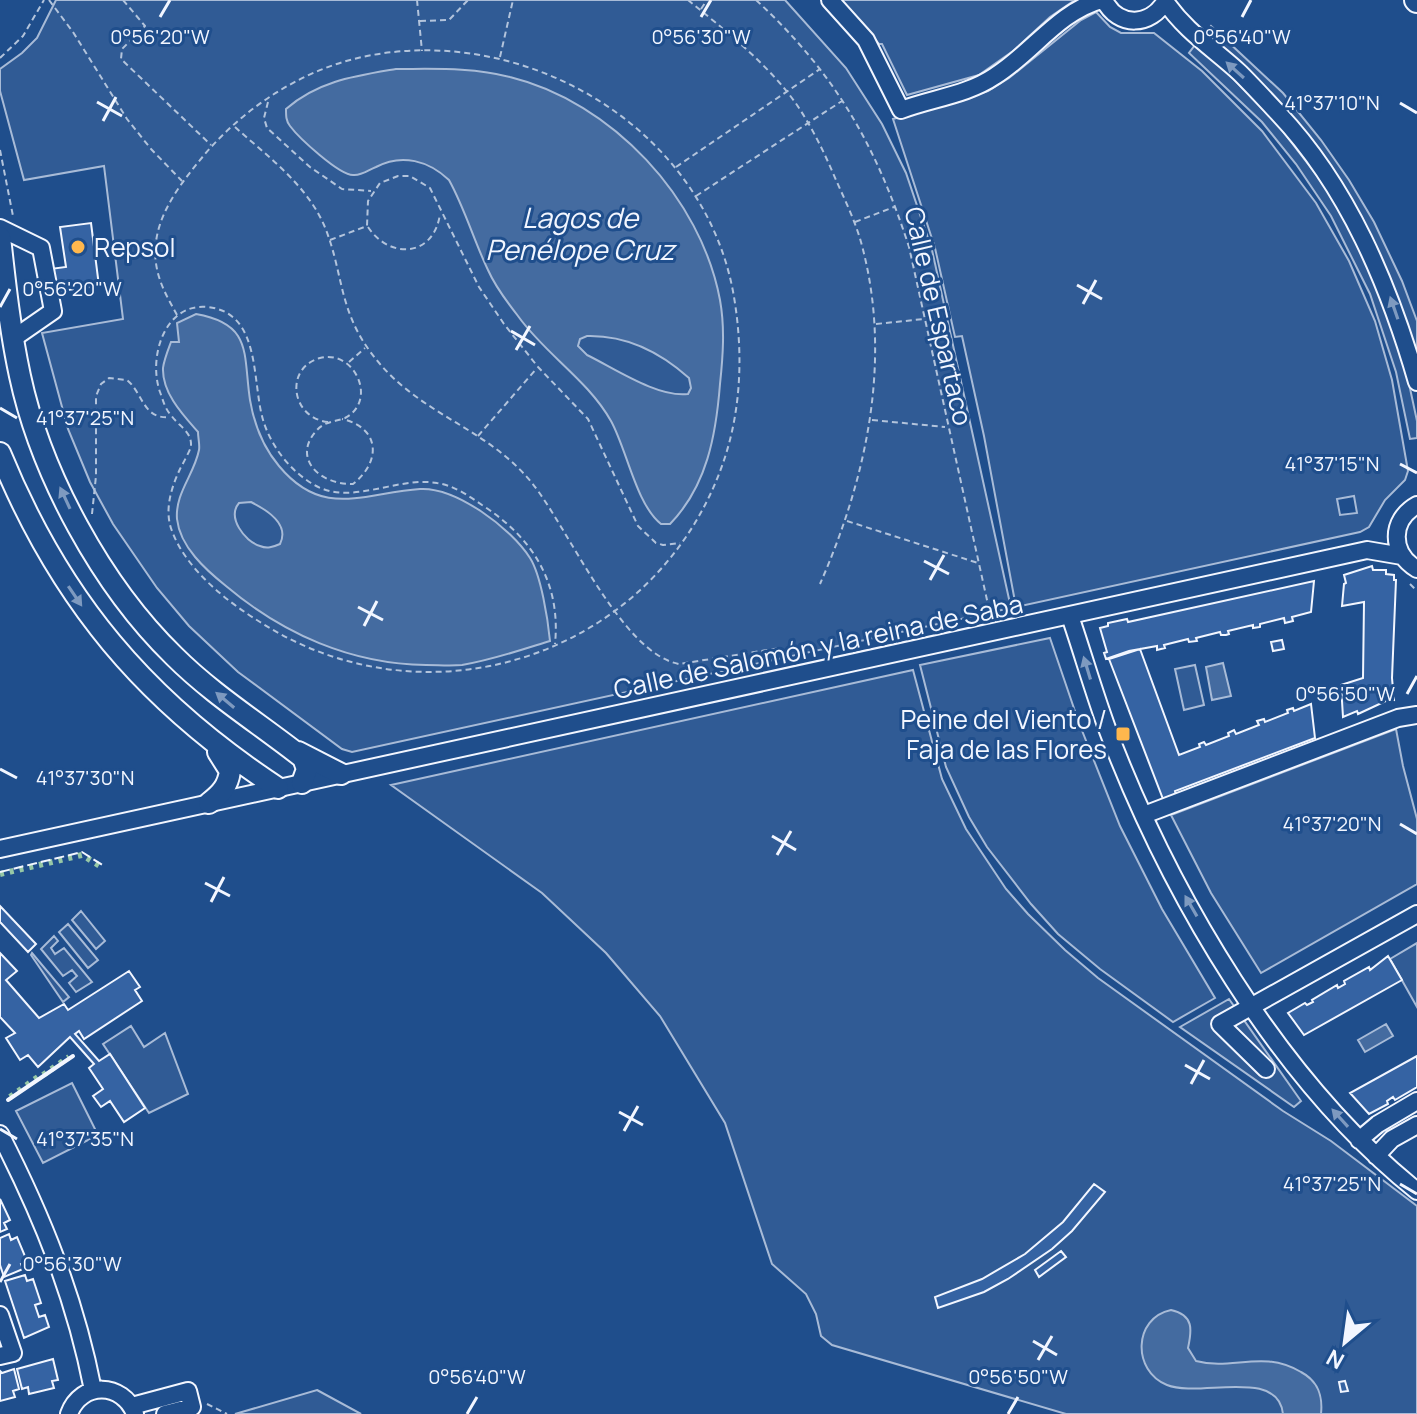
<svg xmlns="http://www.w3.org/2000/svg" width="1417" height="1414" viewBox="0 0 1417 1414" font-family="Manrope,sans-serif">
<rect width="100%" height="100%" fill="#1f4e8c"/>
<path fill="#305b95" stroke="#a8bbd7" stroke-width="2" fill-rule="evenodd" d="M56,0H785L846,68L882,124L906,173L932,250L1011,608L352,752L342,749L238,672L189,626L157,588L113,524L90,482L68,429L42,333L123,319L104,166L24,180L0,91V69L22,53L37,38Z
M839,0H1075L1050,17L1013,51L979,75L907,95L882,44H879Z
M1096,12L1110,27L1121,33H1154L1202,71L1262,131L1316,203L1349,261L1375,321L1392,380L1408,471L1405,480L1385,500L1369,527L1360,532L1016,607L984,436L962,336L955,337L935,248L893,119L988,91L1009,78L1081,20ZM1354,496L1357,513L1340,515L1337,499Z
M1211,26L1283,93L1321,140L1349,180L1374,222L1402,281L1417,321V356L1387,272L1361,219L1205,34Z
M1195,45L1214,59L1278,125L1328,190L1355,237L1385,304L1408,379L1417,421V438L1410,439L1396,372L1370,294L1331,216L1296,164L1262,122L1189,53Z
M1050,638L1079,723L1120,826L1162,909L1215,998L1173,1022L1100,969L1058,934L1031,904L987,847L969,817L946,767L920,665Z
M1195,665L1204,705L1184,710L1175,669Z
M913,670L942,779L966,829L1006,889L1028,914L1065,950L1098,978L1283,1111L1331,1141L1417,1206V1414H1066L832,1345L821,1336L816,1314L806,1294L772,1264L725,1123L660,1016L606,953L542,893L391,785Z
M1396,729L1403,766L1417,819V884L1261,973L1211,893L1171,815Z
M81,911L105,941L96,949L72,920Z
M68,924L98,960L88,968L59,932Z
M54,936L58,941L51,948L55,954L64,948L92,982L76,992L69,983L77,976L72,970L63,976L41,949Z
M1417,943V1007L1390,959Z
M32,953L69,997L63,1002L31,955Z
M1229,999L1301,1101L1294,1107L1180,1027Z
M131,1026L144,1047L165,1033L188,1094L149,1113L103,1044Z
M72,1083L98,1135L43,1163L16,1111Z
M317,1390L361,1414H235Z"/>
<path fill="#446ba0" stroke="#a8bbd7" stroke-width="2" fill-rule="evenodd" d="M396,69C434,69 473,67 510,77C612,102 701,198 720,300C725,328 723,356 720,384C716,435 707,486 670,524H661C636,504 627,450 611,421C588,380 545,354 518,316C507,302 495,286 488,270C474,241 465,209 449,180C429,161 402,153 376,167C368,170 362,176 353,175C339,175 299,138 290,126C286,121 286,116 286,109C318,81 355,76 396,69ZM587,336C626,335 660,352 689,378L691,388L688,394C658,398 614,368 587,355L578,346L580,339Z
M196,314C253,324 243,354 250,400C254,424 263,447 279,466C323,519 363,493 420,489C456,487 511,528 530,558C541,575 548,620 550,641C521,650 492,660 462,665C450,666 438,665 426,665C351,664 283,634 226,586C206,570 180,547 177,519C175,493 194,475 199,450C200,445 198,438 198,432C183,415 162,393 163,368C164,360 168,350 171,342H179L177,323ZM251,502C267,510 290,524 280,544C273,547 267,549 260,546C244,541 227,517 239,503Z
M1223,663L1231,696L1212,700L1206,667Z
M1386,1024L1393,1036L1365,1052L1358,1040Z
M1171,1310C1194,1315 1192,1330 1188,1348L1196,1361C1233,1371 1262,1349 1301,1372C1318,1381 1323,1395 1321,1414H1283C1278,1367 1199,1398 1167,1385C1132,1371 1133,1318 1171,1310Z"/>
<path fill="#3563a3" stroke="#f2f6ff" stroke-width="2" d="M91,223L99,286L53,292L50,269L66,267L60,227Z
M1372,566L1373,570H1386V574L1394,575V580H1396L1392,678L1394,700L1390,699L1358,714L1357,711L1343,717L1341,685L1363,678L1364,602L1342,606L1344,584L1346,583L1344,575Z
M1314,581L1311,612L1292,617L1293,621L1285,623L1284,618L1260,624V627L1253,628V625L1228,631L1229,634L1226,635H1221L1220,632L1196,638L1197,641L1189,642L1188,639L1164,645L1165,648L1157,650V646L1129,651L1106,659L1104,653L1107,652L1100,628L1108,626V623L1127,619L1128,622Z
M1282,640L1284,649L1273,651L1271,642Z
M1140,649L1179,755L1200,747L1199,744L1204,742L1206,745L1229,736L1228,733L1234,730L1236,734L1259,725L1257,721L1264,719L1265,722L1288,713L1287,710L1293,708L1294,711L1311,704L1315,738L1175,791L1176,795L1163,799L1109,659Z
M0,906L36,944L28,952L0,922Z
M0,953L17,971L6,980L39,1018L64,1004L68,1010L129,971L140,987L135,990L142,1001L84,1039L79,1031L75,1034L99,1061L110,1054L145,1108L124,1122L110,1101L101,1107L93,1096L103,1089L89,1068L94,1064L70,1037L38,1067L28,1055L20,1060L6,1038L15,1033L0,1017Z
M1388,956L1402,980L1304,1035L1288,1013L1305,1003L1307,1005L1313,1002L1312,1000L1337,985L1338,988L1345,984L1344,981L1369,967L1370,970Z
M1417,1056V1087L1395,1100L1393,1097L1387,1101L1388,1104L1369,1114L1350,1093Z
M1094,1184L1105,1192L1072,1231L1052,1249L1008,1279L984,1292L938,1308L935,1297L982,1279L1025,1254L1063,1222Z
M0,1199L10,1220L4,1223L7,1229L0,1232Z
M9,1234L11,1240L17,1237L27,1261L21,1264L23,1269L4,1277L0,1265V1238Z
M1061,1251L1066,1257L1039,1277L1035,1270Z
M25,1275L27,1281L33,1279L41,1303L35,1305L39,1317L45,1315L49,1327L24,1338L5,1281Z
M53,1359L58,1380L52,1381L54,1388L29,1394L28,1387L22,1389L17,1369Z
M14,1369L19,1389L13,1391L15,1397L0,1401V1371L2,1373Z
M1345,1381L1348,1391L1341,1392L1339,1382Z"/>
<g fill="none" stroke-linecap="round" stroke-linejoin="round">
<g stroke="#f2f6ff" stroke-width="20">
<path id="minor" d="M830,0L866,40L901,110C933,98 967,95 995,76C1032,53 1058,12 1101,0
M1104,0C1118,28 1151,27 1166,0
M1165,1C1185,31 1214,49 1240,73C1253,86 1265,99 1278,113C1348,187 1389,285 1417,382
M0,228L41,248L53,311L14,338
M1417,505C1390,520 1390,553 1417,569
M1070,616C1083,654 1094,693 1108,731C1170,894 1279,1081 1417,1191
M1144,815L1398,718L1417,715
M0,849L1367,550L1402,556
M1266,1069L1220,1024L1417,914
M0,1134C43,1218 75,1298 93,1390
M1359,1140L1378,1124L1417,1101
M1376,1156L1392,1139L1417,1125
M0,1315L13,1353L0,1356
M132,1406L188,1391L192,1407L165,1414
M69,1414C81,1381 123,1382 135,1414"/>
</g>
<g stroke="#f2f6ff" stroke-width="24">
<path id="major" d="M0,237C5,283 10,330 20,376C41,474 102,586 174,656C213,695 260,724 303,758L307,769L302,783
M0,453C60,600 145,701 278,788
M298,752L341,774
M209,803C221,794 228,786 230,771L218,752"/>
</g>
<g stroke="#f2f6ff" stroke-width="26">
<path id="highway" d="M1416,0L1417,1"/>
</g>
<path stroke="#b3c4dc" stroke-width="2" stroke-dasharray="6 4" stroke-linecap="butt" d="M49,0L73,32L127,119L151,149L182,181
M123,0L145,26L122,49L121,59L211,145
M417,0L422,51
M688,0C726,31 769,65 797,105C813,129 825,154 836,180C845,200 855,221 861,242C893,358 867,477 820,584
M756,0C835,73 876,145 909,247L991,618
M701,9L707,0
M420,21L449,20L468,0
M500,57L513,0
M0,58L23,36L44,0
M268,102L264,118L267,128L310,167L342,189L371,191
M235,127C267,156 306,184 324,225C343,270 338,307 369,350C415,415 484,424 532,483C569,529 621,653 679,664L780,648L791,656
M0,150L13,216
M676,167L820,69
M696,196L842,101
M855,222L894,207
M368,227C390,260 434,257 440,214
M330,240L367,226L368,201L380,183L398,176H410L430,188L479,287L504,324L538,367L588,419L638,526L656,543L663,545L680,543
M177,315C171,304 164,292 160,280C143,231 175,190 205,154C246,106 305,68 367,56C529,24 706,130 734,297C744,357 741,418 719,474C647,659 425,728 260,622C226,601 186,569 172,531C164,511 171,488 180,469C182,465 190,451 191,446C192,431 178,426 171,415C165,409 163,400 160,392C148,358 164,303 207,307C263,312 251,385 264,423C272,447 290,470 311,483C349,508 395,476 437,483C453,485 469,496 482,505C533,538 561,583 555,644
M876,324L924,319
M349,362L365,348
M872,420L945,427
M328,422C291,418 284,368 320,358C355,349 378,401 345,418C335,422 325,421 317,430C291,458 320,485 353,484C381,462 381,428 342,419
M478,436L537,368
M92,514L96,476V396L101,384L109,378L127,380C143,393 143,420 170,417
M847,521L978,563
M1410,584L1417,591
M207,1404L227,1414"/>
<use href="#minor" stroke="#1f4e8c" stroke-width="16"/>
<use href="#major" stroke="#1f4e8c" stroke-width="20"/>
<use href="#highway" stroke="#1f4e8c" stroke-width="22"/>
<path stroke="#97c8a6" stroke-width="6" stroke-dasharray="4 6" stroke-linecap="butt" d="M0,874L82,855L100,866
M43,1075L69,1057
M10,1097L38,1077"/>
<path stroke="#f2f6ff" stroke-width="2" stroke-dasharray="10 4" stroke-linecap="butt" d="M0,872L82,852L104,866"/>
<path stroke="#f2f6ff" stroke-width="4" d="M8,1100L73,1056"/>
</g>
<defs><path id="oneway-solid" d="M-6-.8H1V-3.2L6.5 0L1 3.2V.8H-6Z" transform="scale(2)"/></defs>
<g fill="#7e9ac0">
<use href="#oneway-solid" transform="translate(1235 70) rotate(-138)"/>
<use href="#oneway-solid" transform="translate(1394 308) rotate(-109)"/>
<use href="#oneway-solid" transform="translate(65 498) rotate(-115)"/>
<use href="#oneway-solid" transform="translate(75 596) rotate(56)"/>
<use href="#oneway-solid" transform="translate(1087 668) rotate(-107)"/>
<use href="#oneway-solid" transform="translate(225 700) rotate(-140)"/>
<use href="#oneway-solid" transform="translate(1191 906) rotate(-120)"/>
<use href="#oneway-solid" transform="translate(1340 1118) rotate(-132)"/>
</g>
<path fill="none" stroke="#f2f6ff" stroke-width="3" d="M160,17L170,0M701,17L711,0M1242,17L1251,0M97,102L122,116M1400,103L1417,113M103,121L116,97M1077,285L1102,299M1083,304L1096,280M0,307L10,289M511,331L535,345M516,350L530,326M0,408L17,418M1400,464L1417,473M924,561L949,574M930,580L944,555M358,607L383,620M364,626L377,601M1407,694L1417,676M0,769L17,778M1400,824L1417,834M772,836L796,850M777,855L791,831M205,883L230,896M211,902L224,877M1185,1065L1210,1079M1191,1084L1204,1060M619,1112L643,1125M0,1129L17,1139M624,1131L638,1106M1400,1184L1417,1194M0,1282L10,1264M1033,1341L1057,1355M1038,1360L1052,1336M467,1414L477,1397M1008,1414L1018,1397"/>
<g fill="#ffb74d" stroke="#1f4e8c" stroke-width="3">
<circle cx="78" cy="247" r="8"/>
<rect x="1115" y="726" width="16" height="16" rx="4"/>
</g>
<g text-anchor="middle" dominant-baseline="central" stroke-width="6" stroke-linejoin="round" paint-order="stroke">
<g font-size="26" fill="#f2f6ff" stroke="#1f4e8c" text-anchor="start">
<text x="94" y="247">Repsol</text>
<text x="1107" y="719" text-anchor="end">Peine del Viento /<tspan x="1107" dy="30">Faja de las Flores</tspan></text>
</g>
<g font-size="26" fill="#f2f6ff" stroke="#1f4e8c">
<text transform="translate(939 316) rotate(77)">Calle de Espartaco</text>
<text transform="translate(818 646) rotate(-12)">Calle de Salomón y la reina de Saba</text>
</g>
<g font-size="28" font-style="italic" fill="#f2f6ff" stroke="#1f4e8c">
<text x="580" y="217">Lagos de<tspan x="580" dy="32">Penélope Cruz</tspan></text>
</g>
</g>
<g font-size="20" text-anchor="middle" fill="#f2f6ff" stroke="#1f4e8c" stroke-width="6" stroke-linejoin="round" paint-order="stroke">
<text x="160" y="44">0°56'20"W</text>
<text x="701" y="44">0°56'30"W</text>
<text x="1242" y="44">0°56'40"W</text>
<text x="1332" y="110">41°37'10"N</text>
<text x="72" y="296">0°56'20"W</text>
<text x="85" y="425">41°37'25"N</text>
<text x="1332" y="471">41°37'15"N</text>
<text x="1345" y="701">0°56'50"W</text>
<text x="85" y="785">41°37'30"N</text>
<text x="1332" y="831">41°37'20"N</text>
<text x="85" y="1146">41°37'35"N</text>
<text x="1332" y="1191">41°37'25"N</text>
<text x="72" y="1271">0°56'30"W</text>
<text x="477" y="1384">0°56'40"W</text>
<text x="1018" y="1384">0°56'50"W</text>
</g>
<g transform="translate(1345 1342) rotate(209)" stroke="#1f4e8c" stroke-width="6" paint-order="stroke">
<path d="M0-6L14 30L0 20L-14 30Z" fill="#f2f6ff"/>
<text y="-12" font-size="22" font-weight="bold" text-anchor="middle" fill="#f2f6ff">N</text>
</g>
</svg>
